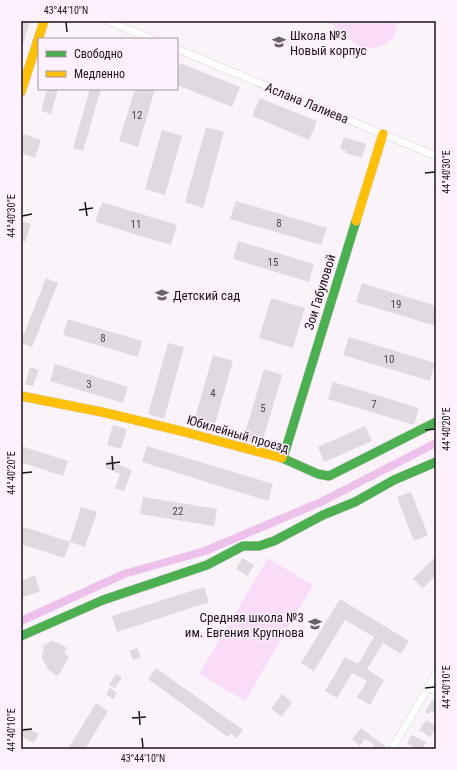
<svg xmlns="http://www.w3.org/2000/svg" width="457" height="770" viewBox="0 0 457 770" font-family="'Roboto Condensed',sans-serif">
<rect width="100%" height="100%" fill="#faf4fa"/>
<path fill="#f9dcf8" d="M328,21H398L394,37L385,44L371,49L358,46Z
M268,558L313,585L245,701L199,674Z"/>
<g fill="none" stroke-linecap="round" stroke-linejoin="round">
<path stroke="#edc1eb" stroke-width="8" d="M21,621L124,574L205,551L321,502L436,443"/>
</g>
<path fill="#e0d9e0" d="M21,21H30L21,51Z
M180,63L240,87L232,107L177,85V72Z
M47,89H58L51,114L41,111Z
M90,89H101L83,151L73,148Z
M135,89H155L138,147L119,141Z
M260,98L317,121L309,140L252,116Z
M206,127L224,132L203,208L185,202Z
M162,130L182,136L165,195L145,189Z
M23,134L41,140L35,158L21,153V142Z
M344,137L366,144L362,158L345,153L346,151L340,149Z
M236,201L327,228L321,245L230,219Z
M102,202L177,225L171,245L95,222Z
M21,221L31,224L25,242L21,241Z
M238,241L314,264L309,282L233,259Z
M46,278L58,283L32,347L21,343V333L24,334Z
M362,283L436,306V326L356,302Z
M271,298L305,308L293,348L259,338Z
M68,319L142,341L138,357L63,335Z
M349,337L435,363L430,381L343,355Z
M168,343L184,347L164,419L148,414Z
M213,355L233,361L213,431L193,425Z
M55,364L128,387L123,403L50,381Z
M30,367L39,370L33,386L25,384Z
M264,369L282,375L261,446L243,440Z
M333,382L419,408L414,425L328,399Z
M113,425L127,429L121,449L107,445Z
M365,426L372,441L324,462L318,447Z
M21,446L68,461L63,476L21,462Z
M147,446L273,484L268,501L142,462Z
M108,460L132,470L124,491L115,488L120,474L105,468Z
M411,492L428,535L414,541L397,497Z
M143,497L217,509L214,526L140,514Z
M81,507L97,512L85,547L70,542Z
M21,526L70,542L64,558L21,544Z
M436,556V575L423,588L413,579Z
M242,558L254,565L248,576L236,569Z
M35,575L40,591L21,598V581Z
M204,587L209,602L117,632L112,616Z
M340,599L409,641L401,654L383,643L367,669L384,680L370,705L357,697L367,681L352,673L337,698L325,691L345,657L358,664L374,637L345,620L314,671L301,663Z
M50,641L56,642L67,648L64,653L69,657L58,676L47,669L48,667L44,663L42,659V655L44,649L42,648L46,643L48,645Z
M137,648L141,657L133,660L129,651Z
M156,668L243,730L237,738L230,733L228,737L148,679Z
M116,674L122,677L115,688L109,685Z
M110,688L117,693L113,699L106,694Z
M282,694L292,702L282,717L271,709Z
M432,700L436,702V714L430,711L429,714L425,712Z
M96,703L108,711L85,749H68Z
M426,720L436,726V729L430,737L419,730Z
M25,727L39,734L34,743L21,736Z
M361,728L386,747L385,749H372L375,745L365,739L360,746L352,739Z
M411,735L426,742L423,749L417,747L416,748L407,744Z"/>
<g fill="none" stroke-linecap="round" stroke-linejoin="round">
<g stroke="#d8d1d7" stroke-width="8">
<path id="street" d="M108,21L152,39
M177,49L436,156
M428,687L436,691
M392,749L436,674"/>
</g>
<g stroke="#d8d1d7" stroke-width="10">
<path id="fast" d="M282,458L318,474L329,476L436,422
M283,458L356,221
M21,636L103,600L207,565L243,546H259L274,541L323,515L355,502L394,480L436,462"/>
</g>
<g stroke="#d8d1d7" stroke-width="10">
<path id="slow" d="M21,92L44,21
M356,221L383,134
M21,396L102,412L181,431L282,458"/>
</g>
<use href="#street" stroke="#fefdfe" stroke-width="7"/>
<use href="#fast" stroke="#4caf50" stroke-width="9"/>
<use href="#slow" stroke="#ffc107" stroke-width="9"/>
</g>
<path fill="none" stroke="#1b141b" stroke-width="1.5" d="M66,22L67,32M425,173L435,172M85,202L87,216M79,210L93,208M22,216L32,214M425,430L435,429M112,456L113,470M106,464L120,462M22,473L32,472M425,688L435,687M139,711L140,725M132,718L146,717M22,730L32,729M142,738L143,748"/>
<defs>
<g id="school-bare" transform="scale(1.08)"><path d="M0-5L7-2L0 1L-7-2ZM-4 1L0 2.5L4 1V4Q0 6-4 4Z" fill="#696269" stroke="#fef0fd" stroke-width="2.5" paint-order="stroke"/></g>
</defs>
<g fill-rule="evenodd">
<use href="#school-bare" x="279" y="42"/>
<use href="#school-bare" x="162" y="295"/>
<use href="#school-bare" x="315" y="624"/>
</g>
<g text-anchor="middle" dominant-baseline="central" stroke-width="3" stroke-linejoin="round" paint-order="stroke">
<g font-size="11" fill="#504850">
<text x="137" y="115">12</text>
<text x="279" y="223">8</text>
<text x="136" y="224">11</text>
<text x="273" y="262">15</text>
<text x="396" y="304">19</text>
<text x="103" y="338">8</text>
<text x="389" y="359">10</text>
<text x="89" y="384">3</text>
<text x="213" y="393">4</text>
<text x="374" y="404">7</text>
<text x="263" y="408">5</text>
<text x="178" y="511">22</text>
</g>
<g font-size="13" fill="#1b141b" stroke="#fef0fd" text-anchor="start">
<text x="290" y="35">Школа №3<tspan x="290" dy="15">Новый корпус</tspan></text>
<text x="173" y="295">Детский сад</text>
<text x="304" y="617" text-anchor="end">Средняя школа №3<tspan x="304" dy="15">им. Евгения Крупнова</tspan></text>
</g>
<g font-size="13" fill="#1b141b" stroke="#fef0fd">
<text transform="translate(307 103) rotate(22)">Аслана Лалиева</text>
<text transform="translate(320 292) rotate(-73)">Зои Габуловой</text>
<text transform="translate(238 434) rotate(16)">Юбилейный проезд</text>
</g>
</g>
<rect width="457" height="770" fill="none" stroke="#fef0fd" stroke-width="44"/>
<rect x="38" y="38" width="140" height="52" fill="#fef0fd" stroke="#a398a3"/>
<rect x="46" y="51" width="20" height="6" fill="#4caf50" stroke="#a398a3"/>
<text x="74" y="58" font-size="12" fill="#1b141b">Свободно</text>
<rect x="46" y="71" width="20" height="6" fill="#ffc107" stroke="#a398a3"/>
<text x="74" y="78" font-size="12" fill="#1b141b">Медленно</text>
<rect x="22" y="22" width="413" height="726" fill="none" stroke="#1b141b" stroke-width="1.5"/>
<g font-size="10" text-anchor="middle" fill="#1b141b">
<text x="66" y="14">43°44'10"N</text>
<text transform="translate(446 172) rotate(-90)" y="4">44°40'30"E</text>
<text transform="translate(11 216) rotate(-90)" y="4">44°40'30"E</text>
<text transform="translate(446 429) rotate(-90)" y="4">44°40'20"E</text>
<text transform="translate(11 473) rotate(-90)" y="4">44°40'20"E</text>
<text transform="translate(446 687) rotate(-90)" y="4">44°40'10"E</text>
<text transform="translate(11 730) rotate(-90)" y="4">44°40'10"E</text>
<text x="143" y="762">43°44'10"N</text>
</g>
</svg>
